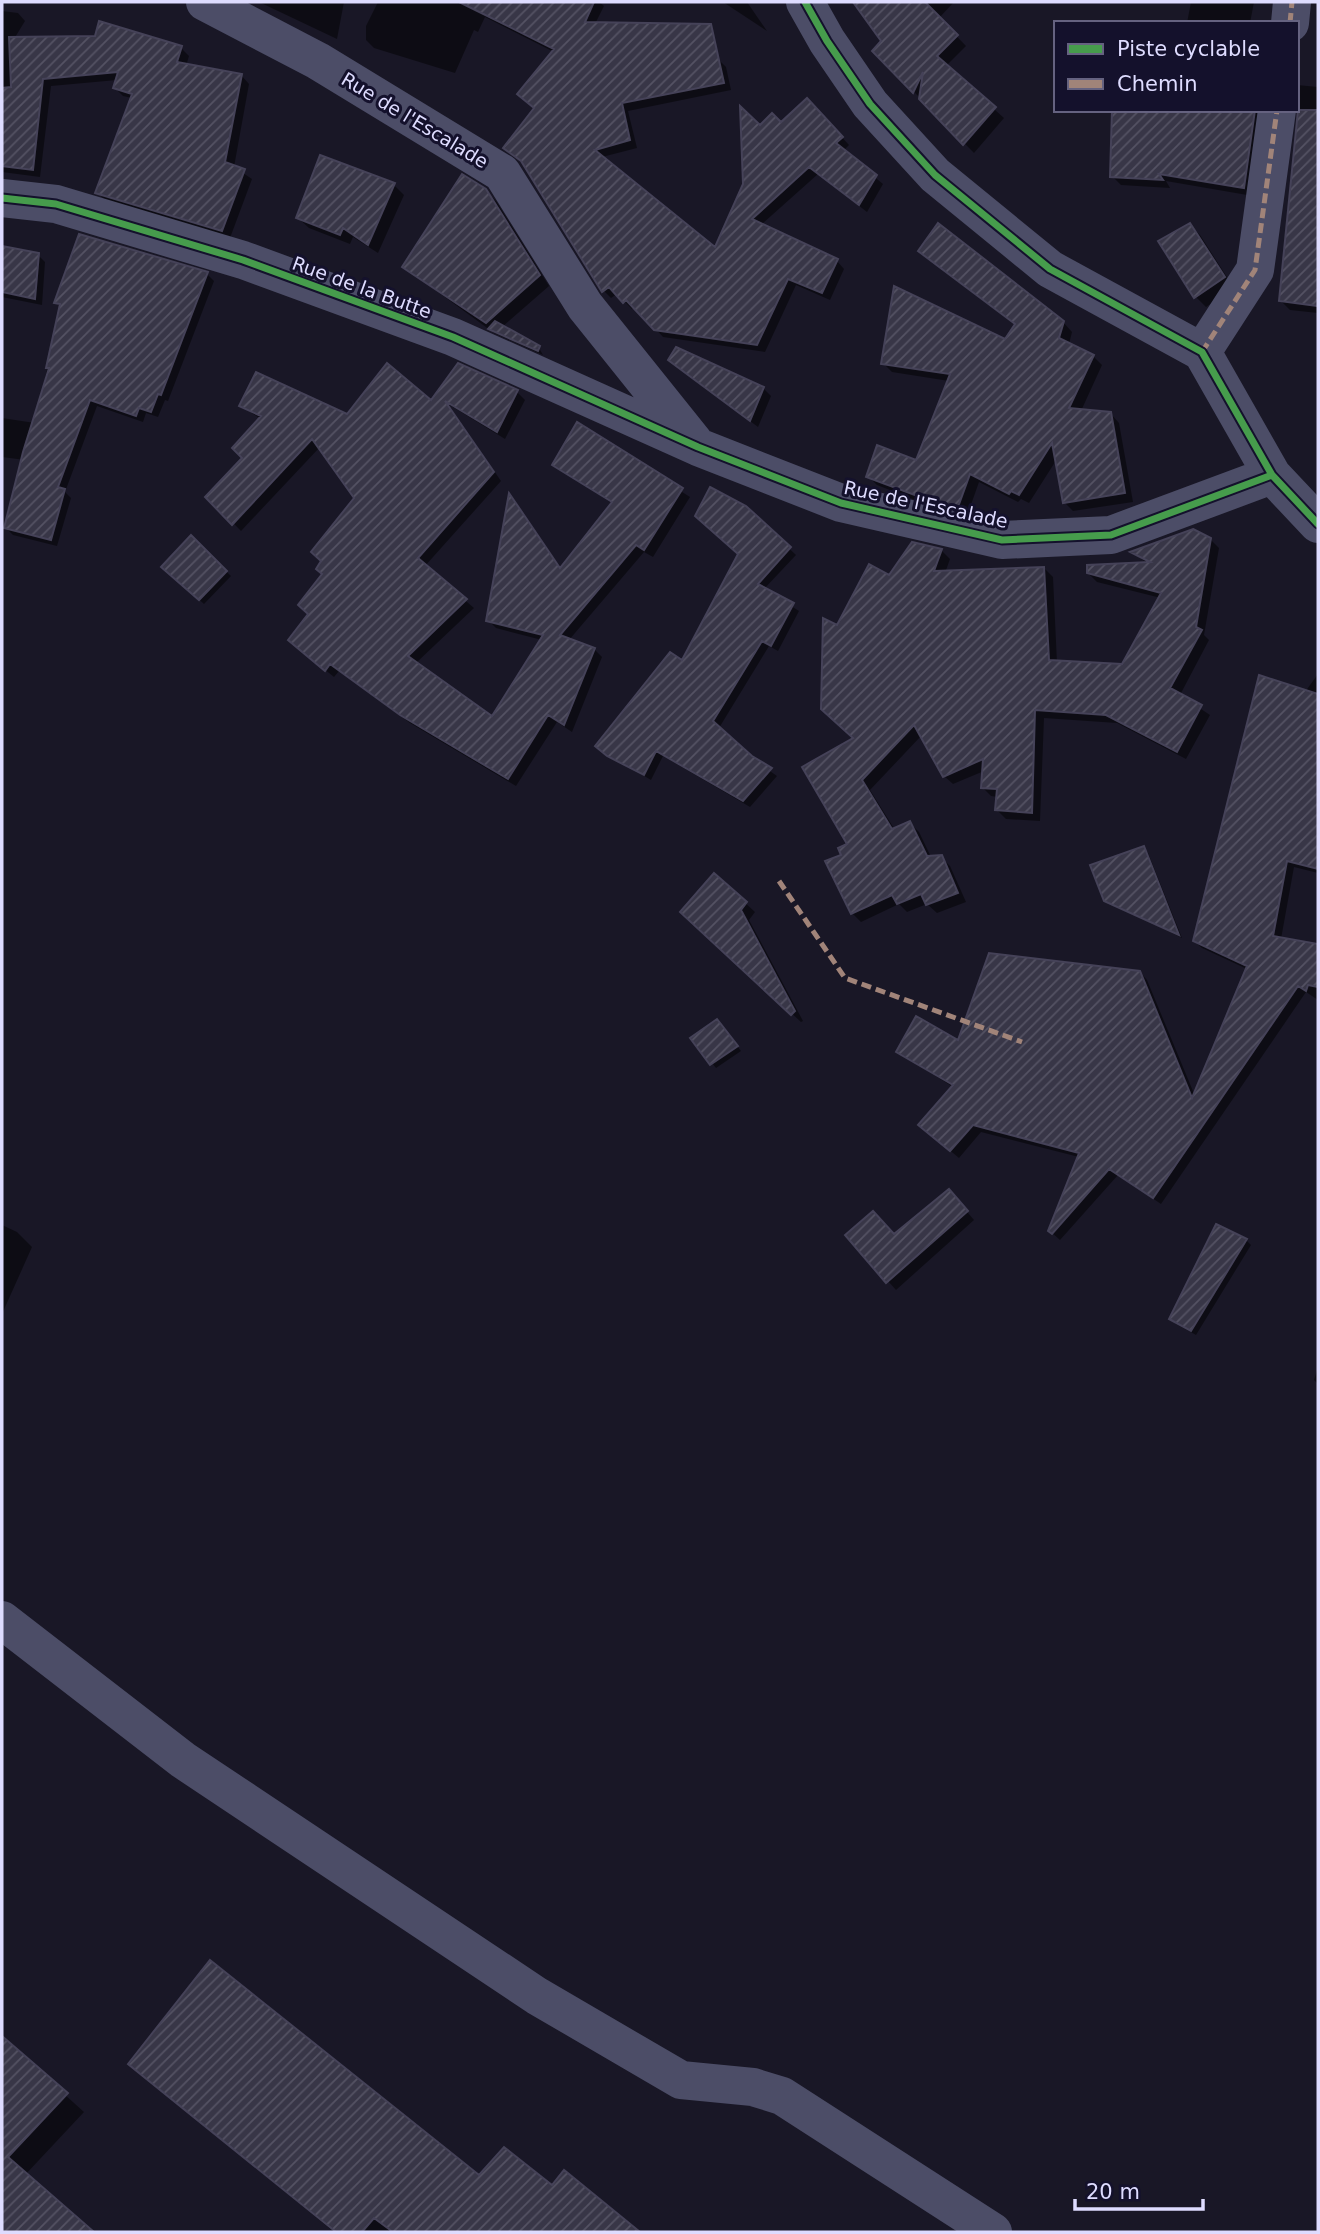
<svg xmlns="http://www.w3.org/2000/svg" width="1320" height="2234" viewBox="0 0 1320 2234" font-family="'DejaVu Sans',sans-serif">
<defs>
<pattern id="building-hatch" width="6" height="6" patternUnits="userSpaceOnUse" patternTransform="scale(1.75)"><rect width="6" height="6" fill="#383647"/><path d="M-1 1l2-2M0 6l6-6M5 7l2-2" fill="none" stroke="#545263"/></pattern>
</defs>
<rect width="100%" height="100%" fill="#191726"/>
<path fill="#0007" d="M259,2H344L337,39Z
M378,2H599L604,6L595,24L718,59L726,67L731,90L628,111L637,148L602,157L715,250L744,184L760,128L781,124L815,108L849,145L843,151L883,184L867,212L818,174L761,225L837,261L844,269L830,300L796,285L765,352L663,337L635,306L632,309L617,294L611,298L603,290L524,164L506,148L535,108L554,52L485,17L478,32L474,30L455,73L374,48L366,40V26Z
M723,2H747L767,31Z
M855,2H954L939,18L966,46L946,66L1004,118L974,153L874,51L884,42Z
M1191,2H1254L1250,23H1187Z
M2,11L18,13L25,21L14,39L181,48L189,56L186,66L241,75L249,84L234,167L252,179L230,238L105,200L97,192L132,98L123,96L115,88L117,80L51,86L40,177L2,172Z
M1297,85L1318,87V313L1290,310L1281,301L1289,196L1300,113Z
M1114,110H1267L1253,196L1166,181L1170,188L1121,185L1112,176Z
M394,185L404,195L378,253L353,237L350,244L309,228L298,218Z
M485,190L496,201L549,286L502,327L539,348L543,355L494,333L404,267Z
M1190,225L1200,235L1234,288L1206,307L1196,297L1160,241Z
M2,248L38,255L45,262L42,305L2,297Z
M929,259L1063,322L1072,332L1069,344L1093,356L1102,365L1081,411L1110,413L1119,423L1133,502L1073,511L1064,502L1057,459L1029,503L1021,499L1018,502L979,482L967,516L941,510L877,485L868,476L917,462L949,381L892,372L883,363L1006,341L1016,326Z
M207,274L214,281L168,401L165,400L158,417L146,413L143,422L97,406L65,492L71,498L57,546L13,535L6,528L25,460L2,457V418L35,423L61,308L56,302Z
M459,365L517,392L525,400L505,439L448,404L501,481L425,566L474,608L416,663L493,718L542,640L496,628L488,620L510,496L562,569L613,504L554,465L577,425L690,497L653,557L644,552L569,640L594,649L602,657L572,732L557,722L516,786L410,723L339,671L334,677L298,648L324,574L356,498L320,447L241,531L208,497L244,458L261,419L241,406L348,416L431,403Z
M678,367L763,388L771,396L758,427Z
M745,507L796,555L764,589L799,611L778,651L769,646L719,728L750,757L777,776L750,807L663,756L651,780L604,752L683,662L740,554Z
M191,538L231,576L204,604L164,567Z
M1210,539L1219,548L1204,635L1209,640L1180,695L1210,715L1186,759L1117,723L1044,718L1040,821L1006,819L997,810L998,797L991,796L983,788L984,771L953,784L944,776L922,735L870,790L895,830L910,823L919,832L931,857H941L950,866L966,902L937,913L927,904L907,912L899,904L861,922L852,913L843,856L849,845L855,739L837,628L890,577L941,550L950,559L945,573L1044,568L1053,577L1057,663L1123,666L1161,598L1097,582L1088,573L1148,564L1133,552Z
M1318,674V873L1294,867L1281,939L1318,945V1000L1306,992L1161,1204L1118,1175L1060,1240L1050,1231L1079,1157L981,1132L959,1158L928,1132L953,1087L898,1052L959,1043L1140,972L1147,980L1195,1096L1247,969L1202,948L1194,941L1305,692Z
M1143,848L1148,853L1182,938L1106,900Z
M715,875L755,912L749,920L803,1021L801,1022L691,920Z
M722,1026L741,1051L716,1068L712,1063Z
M957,1200L974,1220L896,1290L847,1235L894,1236Z
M2,1225L17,1232L32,1247L2,1314Z
M1246,1240L1251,1245L1196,1335L1176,1324L1171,1319Z
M1318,1367V1384L1314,1380Z
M2,2038L84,2112L25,2175L90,2232H2Z
M130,2064L479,2177L552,2188L630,2226L636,2232H334Z"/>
<path fill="url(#building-hatch)" stroke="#454258" stroke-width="2" d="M459,2H594L585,22L711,24L724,83L622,103L630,140L595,150L715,247L743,184L740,106L760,125L772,113L781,122L807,98L843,137L836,143L877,175L859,205L809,167L752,219L838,259L822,293L788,279L757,345L654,330L626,300L623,303L609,287L602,292L521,161L503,148L534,108L517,94L554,49Z
M853,2H925L958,35L937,56L996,107L963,145L919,99L923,72L913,93L872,51L881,41Z
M99,21L182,46L177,62L242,74L225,162L245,169L222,231L95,193L132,94L113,88L118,72L43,79L33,170L2,166V88L11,87L9,37L95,36Z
M1112,110H1255L1244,188L1159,174L1163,180L1110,177Z
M1298,110H1318V306L1279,301Z
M320,155L395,183L368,245L343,228L340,235L296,218Z
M462,174L486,189L540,275L486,323L402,267Z
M938,223L1064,321L1059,338L1094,355L1069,408L1111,412L1125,493L1063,503L1052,443L1019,495L1011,491L1009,494L970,474L958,507L931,501L866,477L877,445L916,460L950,374L881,364L894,286L1005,339L1015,324L918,251Z
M1190,223L1225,277L1194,298L1158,241Z
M79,234L208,272L161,395L158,394L151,412L139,408L136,416L90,400L58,487L65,489L51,540L4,528L23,452L49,368H46L60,304L54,303Z
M2,246L39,253L35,299L2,292Z
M495,321L540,346L538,351L488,329Z
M676,347L764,387L750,421L668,360Z
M387,363L431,400L458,363L518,390L497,432L445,401L494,472L418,558L467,599L408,656L492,716L543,635L486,621L509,493L560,568L612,502L552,465L577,422L683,488L644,550L636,545L560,635L595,648L564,725L548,715L508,779L400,715L330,664L325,671L288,640L308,614L298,605L322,574L316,569L321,561L311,552L354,498L312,439L232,525L205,497L242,458L232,448L261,416L239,406L256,372L347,414Z
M710,487L746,506L791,547L758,584L794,603L771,646L762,641L713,721L752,756L772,768L743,801L656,751L644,775L607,756L595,746L670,652L682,660L738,554L695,516Z
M1193,529L1211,538L1196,627L1202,630L1170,688L1202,705L1177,752L1106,715L1035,710L1032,813L995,810L997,789L981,788L983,759L943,777L914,725L862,780L892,829L910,821L927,856L942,855L958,893L926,905L921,894L897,904L892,895L851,914L825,861L841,855L838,848L847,844L802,767L853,738L821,709L823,618L837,625L869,564L889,575L912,542L942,549L934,571L1044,567L1049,660L1122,664L1161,593L1087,573V565L1150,562L1130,552Z
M191,535L227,571L199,600L161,567Z
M1259,675L1318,694V869L1287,861L1273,936L1318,944V987L1308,985L1306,991L1298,986L1153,1198L1109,1169L1052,1234L1048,1231L1079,1153L973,1125L950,1151L918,1125L953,1085L896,1052L916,1016L958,1040L989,953L1140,971L1192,1098L1247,966L1193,941Z
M1144,846L1179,935L1104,901L1090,865Z
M714,873L747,902L741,910L795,1011L791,1015L680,912Z
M717,1019L738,1046L710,1065L690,1038Z
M949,1189L968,1211L886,1283L845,1235L873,1211L894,1234Z
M1216,1224L1247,1239L1191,1331L1169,1319Z
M210,1960L479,2175L504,2147L552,2185L564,2170L640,2232H393L374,2218L362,2232H336L128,2064Z
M2,2036L68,2093L8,2157L94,2232H2Z"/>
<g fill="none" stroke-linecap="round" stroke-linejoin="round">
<path stroke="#4c4d67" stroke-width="38" d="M205,2L318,61L502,173L585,306L694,442
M805,2L827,41L870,104L935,175L1050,269L1202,352L1272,475L1318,524
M1290,23L1292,2
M2,198L56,204L243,260L453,337L698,447L841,503L1002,540L1111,535L1272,475
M1202,352L1255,270L1277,110
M2,1620L183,1760L537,1996L681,2080L753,2087L782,2096L993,2232"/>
<path stroke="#a18479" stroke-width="5" stroke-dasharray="10 5" stroke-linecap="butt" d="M1290,23L1292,2
M1202,352L1255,270L1277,110
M779,881L845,978L1022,1042"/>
<g stroke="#14112c" stroke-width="11">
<path id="cycleway" d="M805,2L827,41L870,104L935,175L1050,269L1202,352L1272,475L1318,524
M2,198L56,204L243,260L453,337L698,447L841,503L1002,540L1111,535L1272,475"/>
</g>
<use href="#cycleway" stroke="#469c4c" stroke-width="7"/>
</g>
<g text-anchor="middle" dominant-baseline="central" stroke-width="6" stroke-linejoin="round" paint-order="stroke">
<g font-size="19" fill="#dedcff" stroke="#14112c">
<text transform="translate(415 120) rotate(31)">Rue de l'Escalade</text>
<text transform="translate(362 287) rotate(20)">Rue de la Butte</text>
<text transform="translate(926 504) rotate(12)">Rue de l'Escalade</text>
</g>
</g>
<rect width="1320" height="2234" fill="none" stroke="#dedcff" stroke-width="7"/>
<rect x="1054" y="21" width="245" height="91" fill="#14112c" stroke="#656280" stroke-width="2"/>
<rect x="1068" y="44" width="35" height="10" fill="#469c4c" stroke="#656280" stroke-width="2"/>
<text x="1117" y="56" font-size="21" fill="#dedcff">Piste cyclable</text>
<rect x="1068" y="79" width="35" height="10" fill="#a18479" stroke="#656280" stroke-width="2"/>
<text x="1117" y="91" font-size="21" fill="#dedcff">Chemin</text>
<path d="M1075 2199v10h128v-10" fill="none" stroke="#dedcff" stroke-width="3.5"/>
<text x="1086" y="2199" font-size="21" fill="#dedcff" stroke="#14112c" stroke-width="5" paint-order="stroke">20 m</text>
</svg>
